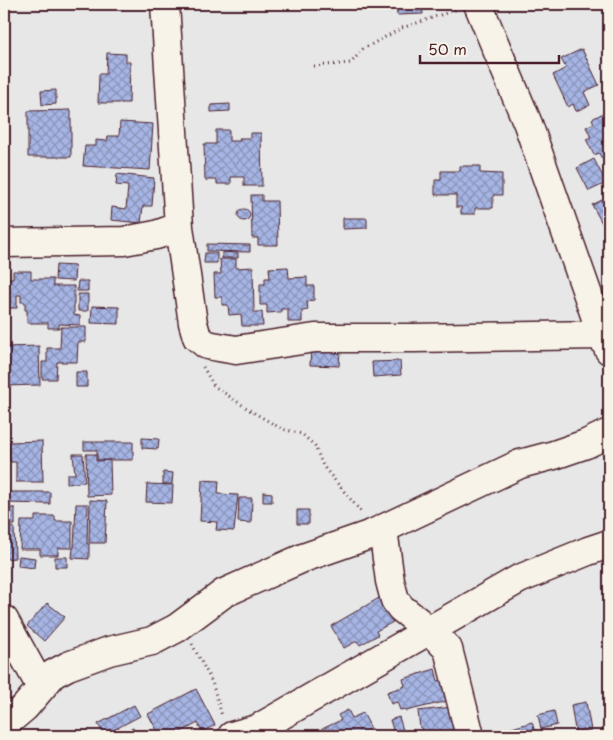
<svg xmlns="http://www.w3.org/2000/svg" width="613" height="740" viewBox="0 0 613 740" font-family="'Playpen Sans',sans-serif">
<defs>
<pattern id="building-cross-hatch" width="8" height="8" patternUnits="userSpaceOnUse" patternTransform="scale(1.25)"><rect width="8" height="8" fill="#a6b5e4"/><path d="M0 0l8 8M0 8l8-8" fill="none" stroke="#8993b9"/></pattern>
</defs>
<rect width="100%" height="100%" fill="#e7e7e7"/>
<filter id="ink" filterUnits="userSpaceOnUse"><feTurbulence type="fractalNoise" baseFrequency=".02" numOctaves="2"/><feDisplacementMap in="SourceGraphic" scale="10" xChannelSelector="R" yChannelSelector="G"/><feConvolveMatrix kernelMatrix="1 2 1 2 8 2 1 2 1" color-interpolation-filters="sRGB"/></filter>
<g filter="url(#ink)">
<path fill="url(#building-cross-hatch)" stroke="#4a1f2b" d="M396,4H422L423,14L397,15Z
M601,4H609V26Z
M582,49L599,85L584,92L590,105L576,111L573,104L568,107L553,75L566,68L561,59Z
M107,53L126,54V62H130L129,103H98L99,74H106Z
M56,90V104L42,105L41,91Z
M609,94V107L604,97Z
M230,104V111L211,112V105Z
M71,110V157H28V111Z
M609,110V163L606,157L602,159L599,153L594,155L586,139L591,137L586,127L594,123L592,119Z
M120,122L153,124L150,170L83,166L85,146H96V140L107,141L108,136H119Z
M216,130H229V141H240L239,138H250V133H261L262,186H244V177H231V184H217V180H205L204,144H216Z
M594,159L606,183L589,191L577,168Z
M460,166H480V173L502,174V195H493V208H475V214H461V207H456V195H435V180H441V171H460Z
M117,174L154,178L152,206H143L141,223L111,220L112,207L126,209L128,186L116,185Z
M251,195H262V201H277L278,245H258V238H252Z
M602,200L609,215L608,234L592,205Z
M238 215a6 6 0 1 1 12 0a6 6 0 1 1-12 0Z
M343,218H367V228L343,229Z
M207,244L250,245V252L207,251Z
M222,252L238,253V258H222Z
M205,253H217V263H204Z
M220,259H236V268L253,267L254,312H262L263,326H242L241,314L229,315L228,305H222V297H215L214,274H221Z
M56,265L75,266L74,281L55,280Z
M288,267L289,278L307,277V286H314V300L307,301L308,310L302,311V322H288V309H281V312L267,313V305H260V284H265V278H270L269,268Z
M13,271H31V279H53V286H74V315L80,316V325L59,324V328H48V323H27V310H25V302H21V295H17V308H8L9,297H5V278H13Z
M78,281H88V291H77Z
M78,294H88V311H78Z
M92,306L119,307V324L91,323Z
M61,327H86V342H78L77,362H57L56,379H42V362H47V348H60Z
M39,346L40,385L4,386V347Z
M311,348L340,350L339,366L310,365Z
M400,361L401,375L373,377L372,362Z
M76,372H87V387H76Z
M142,438L159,439L158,449L142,448Z
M42,441L43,482H16V462H10L9,442Z
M84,442H133V460H97V450H84Z
M73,454H83L85,482L67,484V474H75Z
M86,454H96V461L110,460L111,495L87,496Z
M163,472L173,473L172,484H163Z
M202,480L219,481L218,494L238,495L234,531L216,530L217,522L200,521Z
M147,484L173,485L172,503L146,502Z
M5,492H50V504L5,503Z
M263,492L272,493V502H263Z
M239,498H252L251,523L238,522Z
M90,500L107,501L105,543H89Z
M76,504H88L87,544H89V559L72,558L73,548H74Z
M4,508H15V525H4Z
M297,510H309V524H297Z
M35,516H55V521H72V548H58V555H40V549H20L21,521H35Z
M14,527L15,558L4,559V528Z
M19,556L35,558L34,568L18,566Z
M55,557H67V567H55Z
M379,598L393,622L376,631L378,635L360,645L357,641L344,648L331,626Z
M47,603L65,617L44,641L27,626Z
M435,669L438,681L445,679L452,700L406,711L405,709L400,710L397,702L391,704L387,692L405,686L403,679Z
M196,689L215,725L202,732L198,723L173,736H160L148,714Z
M586,702L592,736H576L571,705Z
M134,705L140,716L104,735L98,724Z
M453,707L457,736H423L422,728H420L418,711Z
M348,710L352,718L363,713L375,736H323L320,730L341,720L338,715Z
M554,711L557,725L541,729L538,715Z
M399,717L403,730L394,733L390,720Z
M532,722L536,736H500L499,732Z
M133,728L137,736H117Z
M393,730L395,736H383L382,734Z"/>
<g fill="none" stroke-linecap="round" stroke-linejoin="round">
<g stroke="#4a1f2b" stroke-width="31">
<path id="minor" d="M165,4L179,227L193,323L197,337L207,345L236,350L315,338H414L602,335
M478,4L528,124L602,335L609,350
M4,243L124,241L156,235L179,227
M383,529L390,581L395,600L401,608L430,631L448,649L470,736
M4,620L41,687
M4,721L12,718L25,707L53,674L68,666L109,651L152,641L177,628L224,593L303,558L372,534L520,464L554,455L586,444L609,433
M232,736L257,729L519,579L588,551L609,544"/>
</g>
<path stroke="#4a1f2b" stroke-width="3" stroke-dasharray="1 4" stroke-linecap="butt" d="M314,66L351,63L363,49L402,28L458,9
M203,367L214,386L251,411L282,429L302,434L315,446L323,466L362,513
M192,644L212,682L222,716"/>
<use href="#minor" stroke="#f7f3e8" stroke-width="28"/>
</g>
</g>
<rect width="613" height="740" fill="none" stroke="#f7f3e8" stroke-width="20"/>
<rect x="10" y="10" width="593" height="720" fill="none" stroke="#4a1f2b" stroke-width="2" filter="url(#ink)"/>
<path d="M420 55v8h139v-8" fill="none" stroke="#4a1f2b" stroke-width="2.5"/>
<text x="428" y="55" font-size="15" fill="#4a1f2b" stroke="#f7f3e8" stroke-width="4" paint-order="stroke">50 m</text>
</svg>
